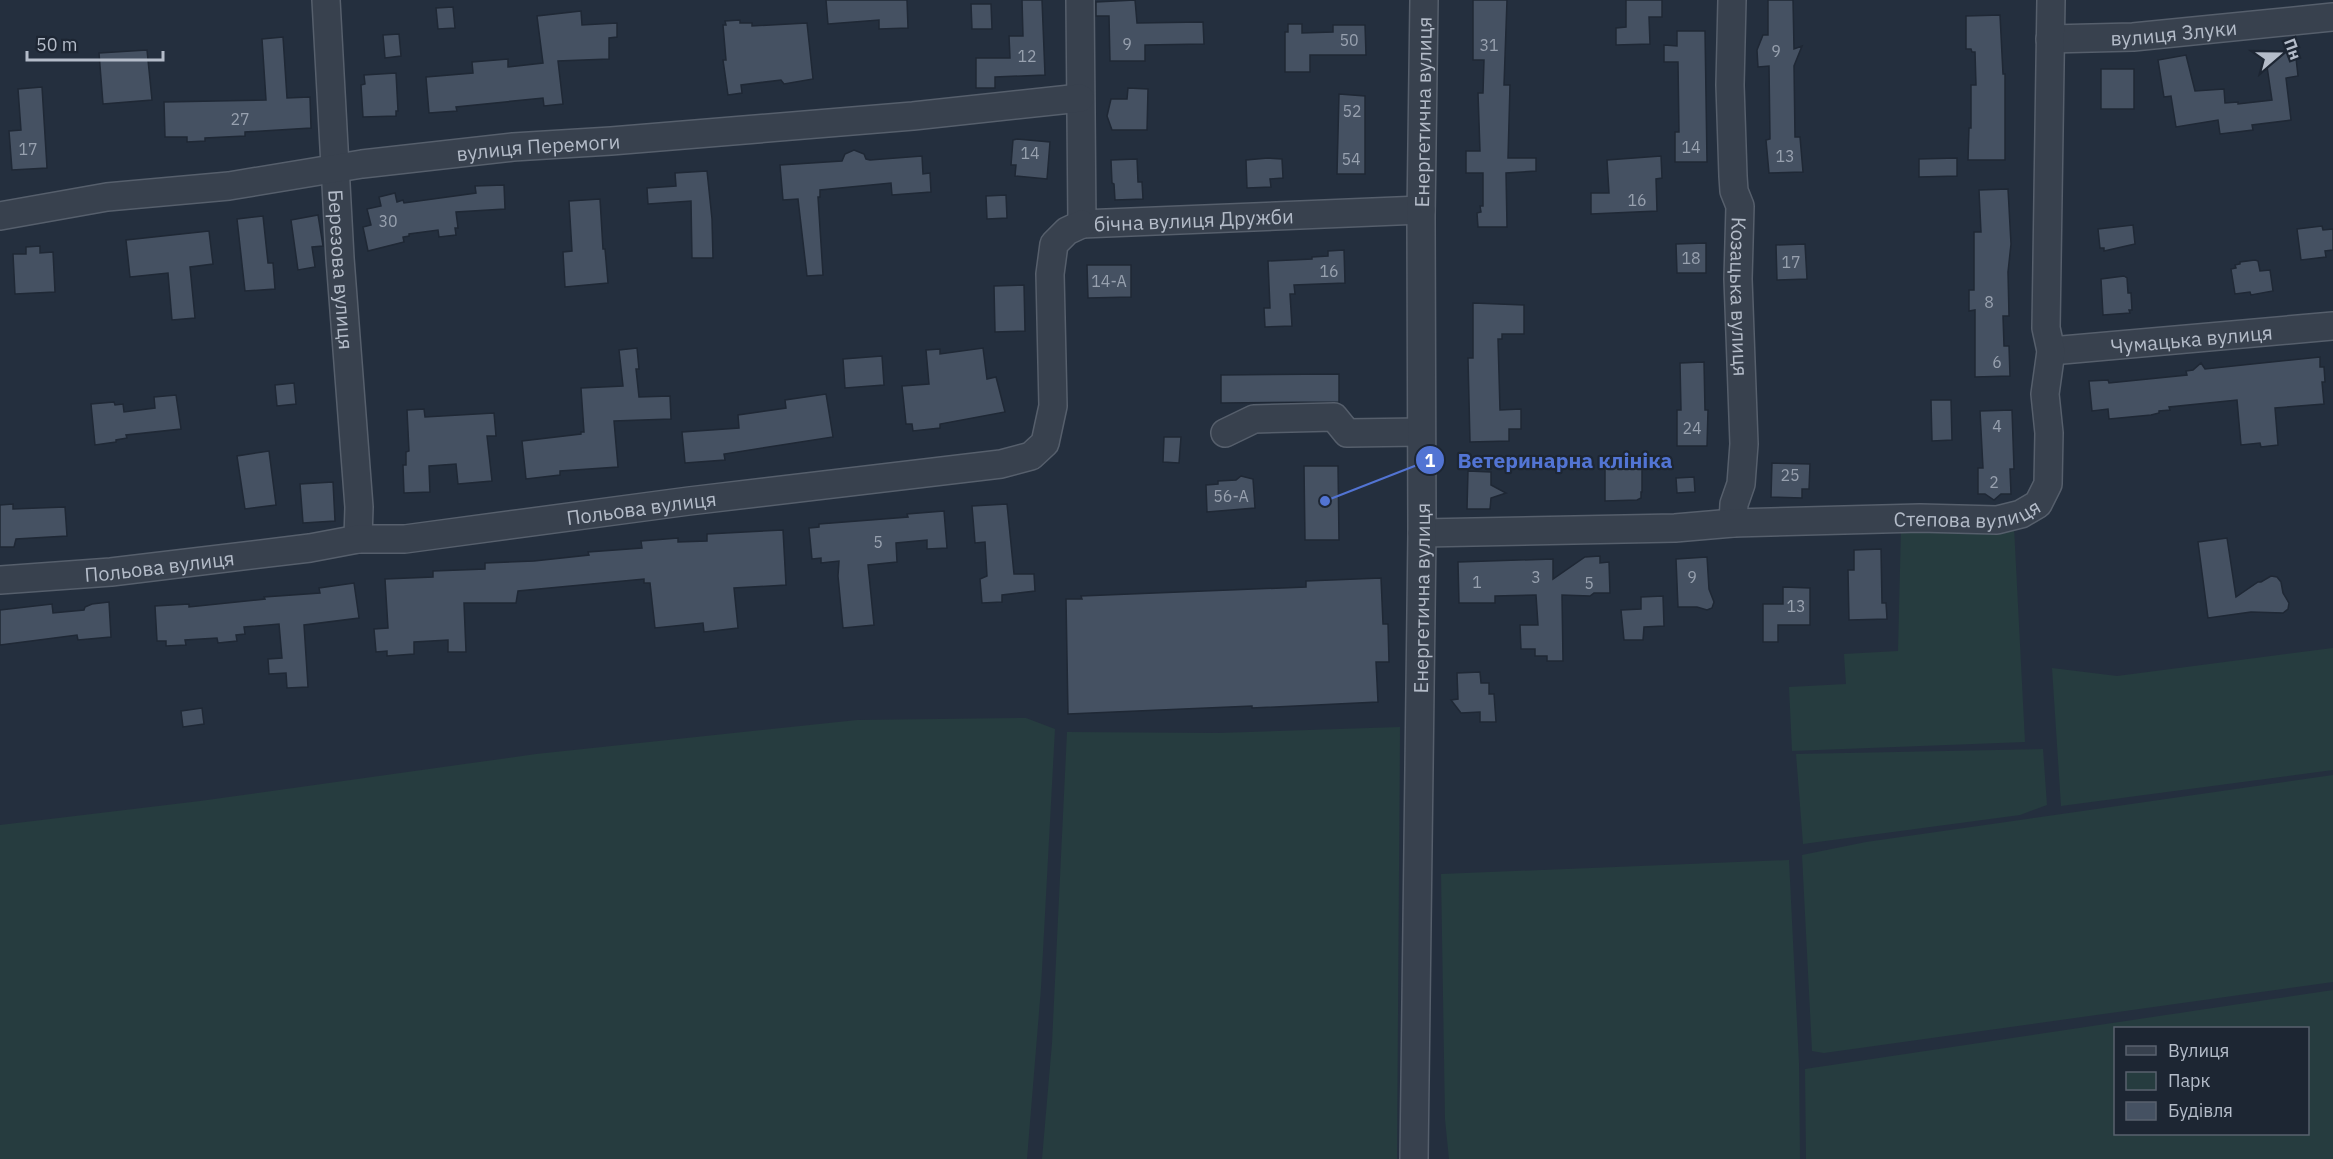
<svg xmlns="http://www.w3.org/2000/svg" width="2333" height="1159" viewBox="0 0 2333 1159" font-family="'IBM Plex Sans',sans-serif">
<rect width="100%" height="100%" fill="#242f3e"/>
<path fill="#263c3f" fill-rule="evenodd" d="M2014,527L2025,742L1792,751L1789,687L1846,684L1844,654L1898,651L1901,528Z
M2333,648V770L2061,806L2052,668L2117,676Z
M1026,718L1055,729L1041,988L1027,1159H0V825L200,801L536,754L857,720Z
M1400,727L1397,1159H1042L1052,1043L1067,732L1218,733Z
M2043,749L2047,805L2020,815L1803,844L1796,754Z
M2333,775V982L1824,1053L1812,1051L1802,855L1866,842Z
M1789,860L1799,1063L1800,1159H1449L1445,1119L1441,874Z
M2333,990V1159H1806L1805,1069ZM2116,1028H2308V1134H2116Z"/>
<path fill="#455162" stroke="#1f2835" stroke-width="1.5" d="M826,0H907L908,28L879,29V20L828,24Z
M1022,0H1042L1045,75L995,77V88H976V58H1010L1009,36H1023Z
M1135,0L1137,23L1203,22L1204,44L1145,45V61H1110L1109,16H1096V2Z
M1473,0H1507L1504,85H1510L1508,158H1536V171L1506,173L1507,227H1478L1477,213L1481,212L1480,206H1483V173H1466V151H1480L1478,93H1483L1484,60H1473Z
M1626,0H1662V17H1649L1650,44L1616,45V28L1626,27Z
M1768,0H1793L1794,49L1802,46L1794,66L1795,137H1800L1803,172L1769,173L1766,140L1770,139L1769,66L1758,67L1757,50L1763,35H1768Z
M971,4H991L992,29H972Z
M453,7L455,28L438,29L436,8Z
M581,11L582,25L617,23V37L609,38V59L558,61L563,104L544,106L543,98L456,107L457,111L429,113L426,77L473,73L472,62L508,59V67L543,63L537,16Z
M2000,15L2003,74H2005V160H1968L1969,128H1971V85H1976L1975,52H1972L1971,49H1966V16Z
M740,20V23H752V26L807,23L813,79L784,84L781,80L741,85L742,93L728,95L723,60H726L723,25H726L725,21Z
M1288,24H1302V33L1333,32V25H1365L1366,55H1310V72H1285V32H1288Z
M1677,31H1705L1707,162H1675V132H1679L1678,62H1664V45L1677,46Z
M399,34L401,56L385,58L383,35Z
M283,37L287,98L310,97L311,128L245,132V136L205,138V141L187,142V137H165L164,102L266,100L262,39Z
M2295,49L2298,76L2286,78L2291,120L2252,125L2253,130L2220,134L2218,120L2176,127L2171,96L2164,97L2158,60L2186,55L2195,91L2224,89L2225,103L2238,102V104L2272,100L2265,53Z
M147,50L152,100L103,104L99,53Z
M2101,69H2134V109H2101Z
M396,73L398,111H396V116L363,117L361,85L365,84L364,75Z
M42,87L47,168L12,170L9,131L21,130L18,89Z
M1128,88L1148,89L1147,130H1112L1107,116L1111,99H1127Z
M1339,94L1365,96V174H1337Z
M1017,139L1050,142L1047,179L1015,176L1016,165H1011L1013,140Z
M854,150L864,154L866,159L870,160L922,156L923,174L930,173L931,192L892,195L891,183L820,190V197H818L823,275L807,276L798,199L783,200L780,165L842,161L845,154Z
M1661,156L1662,178L1656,179L1657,211L1591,214V193H1609L1607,160Z
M1268,158L1282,159L1283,178L1270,179L1271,187L1247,188L1246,160Z
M1957,158V176L1919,177V159Z
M1137,159L1138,182H1142L1143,199L1115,200L1114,184L1112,183L1111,160Z
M707,171L712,219L713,258H692L691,201L648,204L647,188L676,186L675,173Z
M504,185L505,209L456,212L458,228H455L456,235L439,237L438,230L409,234V236L403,237L404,242L368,251L363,227L371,225L367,209L381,206L379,197L395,193L397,202L403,200L404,203L476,193L475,186Z
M2008,189L2011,244L2008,272L2009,316H2003L2004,346H2009L2010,376L1975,377V310L1969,311V290H1974V232H1981L1979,190Z
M1006,195L1007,218L987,219L986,196Z
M600,199L603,249H605L608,283L565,287L563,252L572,251L569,201Z
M318,215L323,246L312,247L315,267L298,270L291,220Z
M263,216L268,263H273L275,289L245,291L237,219Z
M2133,225L2135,244L2104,251V248H2100L2098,229Z
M2322,226L2323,230L2333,229V250L2325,251L2326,257L2301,260L2297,229Z
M209,231L213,264L190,267L195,318L172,320L168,273L130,277L126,240Z
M1706,243V273H1677L1676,244Z
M1805,244L1807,279L1777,280L1776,245Z
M40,246V253L53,252L55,292L15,294L13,254H26V247Z
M1344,250L1345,283L1294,285L1295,294H1290L1292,326L1265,327L1264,308H1270L1268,261L1312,259V257L1328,256V251Z
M2255,260L2258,261L2260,271L2270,270L2273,291L2251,295L2250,292L2235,294L2231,269L2236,268L2235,265L2240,264V262Z
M1087,265H1131V297L1088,298Z
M2124,276L2127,278L2128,293H2131L2132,310H2129L2130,313L2103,315L2101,279Z
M1024,285L1025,331L995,332L994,286Z
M1473,303L1524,305V334H1502V339H1498L1500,410L1521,409V429H1509V441L1470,442L1468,358H1473Z
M637,348L639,369H636L639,397L670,396L671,419L614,421L618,467L560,471V475L526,479L522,441L581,434V432H584L581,388L623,386L619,350Z
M983,348L987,379L996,377L1005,412L940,424V428L913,431L912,424H906L902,386L929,384L926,350L940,349V354Z
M882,356L884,385L845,388L843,359Z
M2320,357V367H2324L2325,382H2322L2324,404L2275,408L2278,445L2261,447L2260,443L2241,445L2237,400L2169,407L2170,410L2159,411V413L2151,415L2109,419L2108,409L2092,411L2089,381L2108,380L2109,383L2187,375L2186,371L2193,370L2201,363L2205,369Z
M1704,362L1705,410H1708L1707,446H1677V410H1681L1680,363Z
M1339,374V402L1221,403V375Z
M294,383L296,404L277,406L275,385Z
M826,394L833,437L724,454L725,460L685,463L682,432L739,428L738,415L786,408L785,400Z
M176,395L181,429L126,435L127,438L116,440V442L95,445L91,404L114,402L115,405L123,404L124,412L155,408L154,397Z
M1931,400H1951L1952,440L1932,441Z
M424,409L425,417L494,413L496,436H487L492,481L458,484L456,464L429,466L430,492L404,493L403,465H406V452L409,451L407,410Z
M2012,410L2014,469H2010L2011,494H2001L1994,500L1985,494H1978V468H1983L1980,411Z
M1164,437H1181L1179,463L1163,462Z
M269,451L276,505L245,509L237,456Z
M1642,458V492H1641V498L1637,500L1605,501V464H1611V459Z
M1772,463L1810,464L1809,489H1802V498L1771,497Z
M1304,466H1338L1339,540H1305Z
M1468,471L1491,472V485L1506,493L1491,498L1490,509H1467Z
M1241,476L1253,479L1255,508L1207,512L1206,485L1218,484V481L1236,480Z
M1694,477L1695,492L1677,493L1676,478Z
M333,482L335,521L303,523L300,484Z
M13,504V509L65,507L67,536L16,539L14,547H0V505Z
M1007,504L1014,574H1034L1035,591L1002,595V602L982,603L980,579L987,576L985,542L975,543L972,506Z
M944,511L947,548L927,549V540L896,543L897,562L868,565L874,625L843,628L838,576L839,561L821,563V558L812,559L809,528L819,527V524L908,517L907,514Z
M783,530L786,585L734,588L738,628L704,632L703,623L655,628L650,583H644V579L518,591L516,603H464L466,652H448V640L414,642V654L387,656V651L376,652L374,629L388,628L385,579L433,577V571L485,569V563L534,561L589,555L588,552L642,548L641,541L678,538V542L707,541V534Z
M2227,538L2236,597L2258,582H2261L2271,576L2277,577L2281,582L2283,593L2289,603L2288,609L2283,613L2251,612L2208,618L2198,542Z
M1881,549L1882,603H1886L1887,619L1849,620L1848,570H1854V550Z
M1600,556V563L1609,562L1610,593H1594L1590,596L1562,595L1563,661H1547V656H1535V649H1521L1520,625H1538L1536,595L1495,596V603H1459L1458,562L1553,559V579L1585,557Z
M1707,557L1709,589L1714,602L1712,608L1707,610L1697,607H1678L1676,559Z
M1381,578L1383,624H1388L1389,662H1376L1378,702L1252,708V706L1068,714L1066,599H1082L1081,596L1306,587V581Z
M354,583L359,618L304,625L308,687L287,688L286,673L269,674L268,659L282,658L279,624L244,627L245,634L236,635L237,641L218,643L217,638L185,640L186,645L166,646V641H157L155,606L189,604V607L265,599L264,597L320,593L319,588Z
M1783,587L1810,588V625H1778V642H1763V604H1783Z
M1663,596L1664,626L1644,627L1643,640H1624L1621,610L1641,609V597Z
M109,602L111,637L78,640L77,635L0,645V610L52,604L53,613L84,610L85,607L92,604Z
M1480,672L1481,683H1489V694H1494L1496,722H1480V712L1461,713L1451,700L1458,699L1457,673Z
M202,708L204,724L183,727L181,711Z"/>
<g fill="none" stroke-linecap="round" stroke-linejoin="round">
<g stroke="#565f6c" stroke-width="30">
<g id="minor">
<path id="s1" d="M326,0L340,258L359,507L358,539"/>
<path id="s2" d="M1080,0L1082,224L1421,210"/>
<path id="s3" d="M1732,0L1730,85L1733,176L1734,191L1740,206L1738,279L1744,444L1741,484L1734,504L1733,523"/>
<path id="s4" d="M2050,39L2133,37L2333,17"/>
<path id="s5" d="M0,216L107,197L229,186L362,164L513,147L611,141L913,116L1080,98"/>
<path id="s6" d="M2051,351L2333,326"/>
<path d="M1225,433L1254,419L1334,417L1347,433L1421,432"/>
<path id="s7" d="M1422,533L1675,528L1733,523L1920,518L1997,520L2021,514L2038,504L2048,484L2049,433L2045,394L2051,351L2046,328L2051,0"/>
<path id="s8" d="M0,580L111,572L310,548L358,539H405L689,501L1001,464L1031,456L1045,443L1053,406L1050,274L1054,244L1067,231L1082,224"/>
<path id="s9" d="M1414,1159L1422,533L1421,216L1424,0"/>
</g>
</g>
<use href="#minor" stroke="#38414e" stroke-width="27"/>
</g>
<g text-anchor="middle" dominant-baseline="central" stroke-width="4.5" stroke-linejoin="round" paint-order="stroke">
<g font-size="16" fill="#98a1af">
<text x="1349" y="40">50</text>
<text x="1127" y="44">9</text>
<text x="1489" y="45">31</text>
<text x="1776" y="51">9</text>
<text x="1027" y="56">12</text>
<text x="1352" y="111">52</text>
<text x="240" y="119">27</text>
<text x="1691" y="147">14</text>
<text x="28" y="149">17</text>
<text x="1030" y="153">14</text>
<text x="1785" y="156">13</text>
<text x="1351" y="159">54</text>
<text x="1637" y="200">16</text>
<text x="388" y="221">30</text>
<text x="1691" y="258">18</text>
<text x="1791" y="262">17</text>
<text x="1329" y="271">16</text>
<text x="1109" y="281">14-А</text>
<text x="1989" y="302">8</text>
<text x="1997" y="362">6</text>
<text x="1997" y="426">4</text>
<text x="1692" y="428">24</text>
<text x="1790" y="475">25</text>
<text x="1994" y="482">2</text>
<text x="1231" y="496">56-А</text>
<text x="878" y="542">5</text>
<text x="1536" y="577">3</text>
<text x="1692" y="577">9</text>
<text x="1477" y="582">1</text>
<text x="1589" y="583">5</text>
<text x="1796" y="606">13</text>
</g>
<g font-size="20" fill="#b4bcc9" stroke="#1d2633">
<text stroke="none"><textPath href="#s4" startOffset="124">вулиця Злуки</textPath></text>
<text stroke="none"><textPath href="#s9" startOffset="1047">Енергетична вулиця</textPath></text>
<text stroke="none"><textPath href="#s5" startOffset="543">вулиця Перемоги</textPath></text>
<text stroke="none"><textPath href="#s2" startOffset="336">бічна вулиця Дружби</textPath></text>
<text stroke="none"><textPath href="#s1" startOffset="270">Березова вулиця</textPath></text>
<text stroke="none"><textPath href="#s3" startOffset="298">Козацька вулиця</textPath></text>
<text stroke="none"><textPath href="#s6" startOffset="141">Чумацька вулиця</textPath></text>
<text stroke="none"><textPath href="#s7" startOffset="546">Степова вулиця</textPath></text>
<text stroke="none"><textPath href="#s8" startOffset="646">Польова вулиця</textPath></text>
<text stroke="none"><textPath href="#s8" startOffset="160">Польова вулиця</textPath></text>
<text stroke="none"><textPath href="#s9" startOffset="561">Енергетична вулиця</textPath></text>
</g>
</g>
<path fill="none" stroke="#5274d3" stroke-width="2" d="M1325 501L1430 460"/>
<g fill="#5274d3" stroke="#1d2633" stroke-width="2">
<circle cx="1325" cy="501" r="6"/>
<circle cx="1430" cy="460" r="15"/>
</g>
<g font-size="18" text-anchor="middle" font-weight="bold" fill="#fff">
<text x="1430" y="467">1</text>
</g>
<g font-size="21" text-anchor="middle" font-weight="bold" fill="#5274d3" stroke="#1d2633" stroke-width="4.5" stroke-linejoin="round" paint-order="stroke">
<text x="1565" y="468">Ветеринарна клініка</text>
</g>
<rect x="2114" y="1027" width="195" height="108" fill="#1d2633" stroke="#59626f" stroke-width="1.5"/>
<rect x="2126" y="1046" width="30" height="9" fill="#38414e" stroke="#59626f" stroke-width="1.5"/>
<text x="2168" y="1057" font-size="18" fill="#b4bcc9">Вулиця</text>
<rect x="2126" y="1072" width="30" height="18" fill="#263c3f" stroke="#59626f" stroke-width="1.5"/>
<text x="2168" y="1087" font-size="18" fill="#b4bcc9">Парк</text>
<rect x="2126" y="1102" width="30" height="18" fill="#455162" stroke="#59626f" stroke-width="1.5"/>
<text x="2168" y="1117" font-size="18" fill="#b4bcc9">Будівля</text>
<g transform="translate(2279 54) rotate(70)" stroke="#1d2633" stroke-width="4.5" paint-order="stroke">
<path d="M0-4.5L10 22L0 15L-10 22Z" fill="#b4bcc9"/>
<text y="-9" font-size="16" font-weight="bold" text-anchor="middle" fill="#b4bcc9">Пн</text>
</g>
<path d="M27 51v9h136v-9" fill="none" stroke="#b4bcc9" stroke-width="3"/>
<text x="36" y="51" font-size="18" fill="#b4bcc9" stroke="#1d2633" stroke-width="4.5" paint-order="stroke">50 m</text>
</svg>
